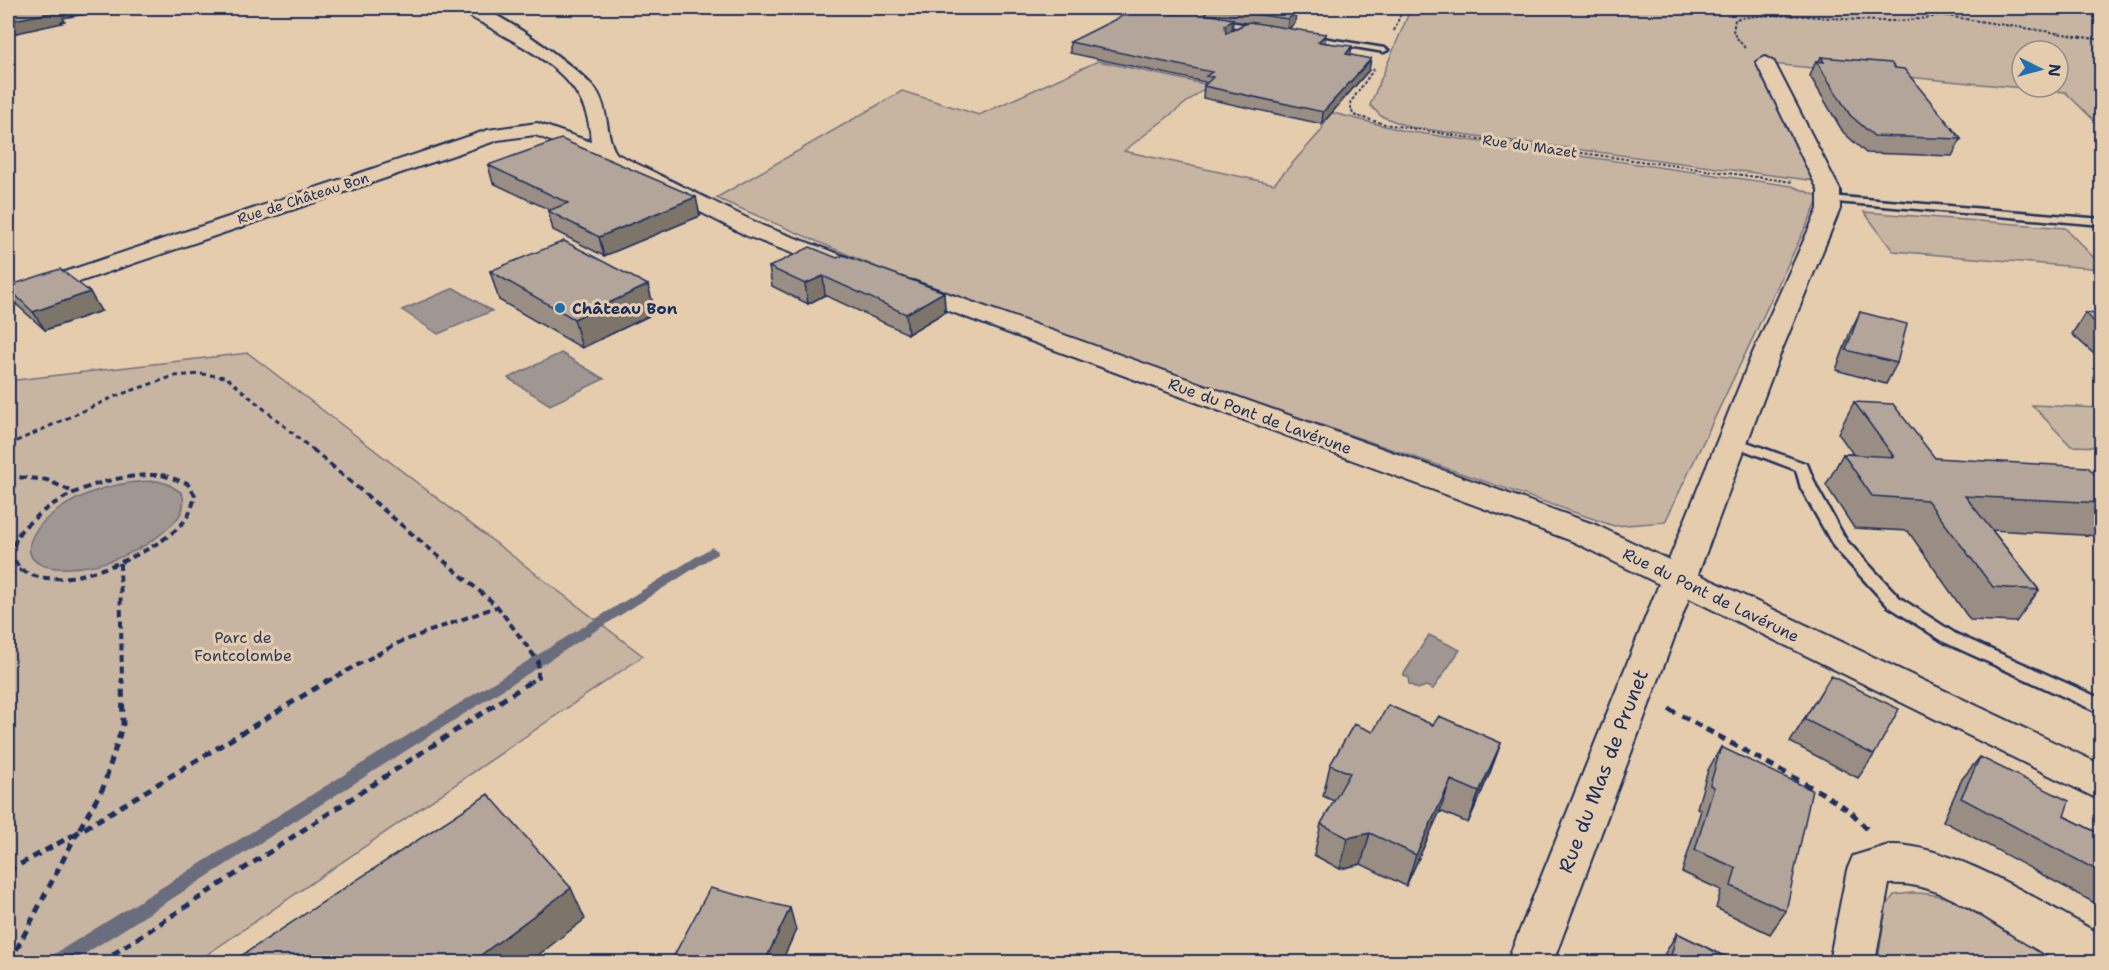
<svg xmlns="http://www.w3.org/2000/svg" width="2109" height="970" viewBox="0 0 2109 970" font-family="'Shantell Sans',sans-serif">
<rect width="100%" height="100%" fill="#e5ccad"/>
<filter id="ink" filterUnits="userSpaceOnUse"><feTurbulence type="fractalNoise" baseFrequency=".0167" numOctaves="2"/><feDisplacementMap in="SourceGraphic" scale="12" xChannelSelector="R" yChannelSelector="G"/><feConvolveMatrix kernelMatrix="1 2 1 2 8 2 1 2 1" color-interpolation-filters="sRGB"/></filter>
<g filter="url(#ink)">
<path fill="#c8b5a1" stroke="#727280" stroke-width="1.5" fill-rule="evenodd" d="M1411,8H2101V127L2065,92L1760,63L1816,181L1409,127L1381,116L1370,105ZM2022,51H2058V87H2022Z
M1098,61L1204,84L1205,88L1124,151L1274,184L1321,131L1329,112L1405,131L1792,186L1820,197L1665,522L1614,526L1052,332L879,268L716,198L902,91L979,115Z
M1864,212L2065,228L2101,265V269L1893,251Z
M248,353L643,656L196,962H8V381Z
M2032,405L2101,408V447L2071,446Z
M1912,893C1967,892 2024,936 2071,962H1887L1879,954L1886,906L1894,895Z"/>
<path fill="#a09692" stroke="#6b6d7d" stroke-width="1.5" d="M454,288L492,311L438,334L402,310Z
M561,353L604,379L550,405L508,378Z
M157,481L168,484L182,493C187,507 179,519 168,528C142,552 104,567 69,568C14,571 22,534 58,510C87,490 122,481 157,481Z
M1429,635L1460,650L1433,689L1426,686L1418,689L1409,684L1408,677L1403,675Z"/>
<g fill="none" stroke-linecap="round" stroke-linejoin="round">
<path fill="#6b6d7d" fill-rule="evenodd" d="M712,547L718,551L717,554L72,962H48L51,956Z"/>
<g stroke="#1b2f5e" stroke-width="5">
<path id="service" d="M1210,19L1260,27L1264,29L1260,31L1213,23Z
M1304,35L1384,48L1388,50L1384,52L1307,39H1304Z
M1829,196L2102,219V225L1825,201L1824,199Z
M1733,437L1807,464L1817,488L1846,540L1900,598L1956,634L2102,699V714L1944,642L1888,606L1834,547L1801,488L1796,470L1728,444L1726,441L1728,438Z"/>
</g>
<g stroke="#1b2f5e" stroke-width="4">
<path id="minor" d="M460,8C465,7 473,6 478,8C502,13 585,72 598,93C609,111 606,141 617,154L763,226L852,259L855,264L852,269L843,271L834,269L747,236L603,162L595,154L579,152L535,135L498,140L8,306V291L488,130L537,123L591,142C589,79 540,57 491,28C482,22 467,17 460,8Z
M1765,57L1774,62L1840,190V209L1779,357L1698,574L2102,765V801L1689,598L1553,962H1507L1659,584L1572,541L895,291L892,286L895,281L904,279L913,281L1596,525L1669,560L1751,357L1818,209V190L1756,62Z
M1889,845C1950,842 2047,906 2102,935V962C2089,962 2071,966 2060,961C2006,939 1950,879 1889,884L1875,962H1829L1847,870L1853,856Z"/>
</g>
<path stroke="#1b2f5e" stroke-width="2" stroke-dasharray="3 2" stroke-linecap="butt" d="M1394,31L1403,8
M1745,48L1733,33L1735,19C1804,6 1872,32 1940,15L2102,40
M1374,69L1350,103L1353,115L1385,124L1458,136L1793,182"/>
<path stroke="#1b2f5e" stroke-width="3" stroke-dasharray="5 4" stroke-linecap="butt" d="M8,445L116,396L174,376L201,374L226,377L314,451"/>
<path stroke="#1b2f5e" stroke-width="4" stroke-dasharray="7 4.5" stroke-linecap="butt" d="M312,449L497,606L538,661V677L530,682
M162,475L187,483L195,495C193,506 189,516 182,524C156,553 55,598 21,569C16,565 14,558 11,553C14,546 16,538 20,532C24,526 32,521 37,516C72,487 118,474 162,475Z
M8,476L47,480L73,492
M120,563L122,682
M8,575L21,570
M326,682L400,642L496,607"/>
<path stroke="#1b2f5e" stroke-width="5" stroke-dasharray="8 6" stroke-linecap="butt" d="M1669,709L1822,793L1850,811L1869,831
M8,871L77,833L103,788L123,724L122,680
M10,962L77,833L329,680
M101,962L533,680"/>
<use href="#service" fill="#e5ccad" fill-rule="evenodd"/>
<use href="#minor" fill="#e5ccad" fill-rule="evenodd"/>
</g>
<path fill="#9a8e84" stroke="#1b2f5e" stroke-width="1.5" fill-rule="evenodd" d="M1192,8H1269H1268L1295,23L1289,28L1325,42L1351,55L1369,70L1322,124L1203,98L1204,86L1205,85V82L1070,53V42L1177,14ZM1233,21L1246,23L1230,31L1232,29Z
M1821,57L1895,68L1961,139L1952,156L1866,153L1843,132L1810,76L1816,61H1819Z
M488,165L700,216L604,256L553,230L548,211L550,210L493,183Z
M837,258L944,292L945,312L908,334L825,295L808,304L772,286L769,267Z
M490,271L648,285L655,313L582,348L499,300Z
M8,286L101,311L45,330L17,305L8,289Z
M1860,312L1897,363L1886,384L1836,370L1850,332Z
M2085,313L2102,314V361L2072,334Z
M1854,402L1935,458L2102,482V532L2099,536L1992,530L2039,590L2016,622L1970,620L1908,531L1854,528L1826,485L1843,454H1853L1838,433Z
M1831,676L1874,755L1858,778L1790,742Z
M1433,725L1501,743L1489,775L1468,823L1440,811L1406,886L1361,864L1340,869L1314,855L1321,824L1334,801L1323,796L1330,765L1373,732Z
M1721,747L1786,911L1770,934L1716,908L1721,890L1682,872L1701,810L1697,808L1708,770Z
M1980,757L2064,816L2102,835V907L1943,821L1962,779Z
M796,930L781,963H670Z
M1677,933L1738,963H1661L1664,955Z"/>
<path fill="#7d746b" stroke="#1b2f5e" stroke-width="1.5" d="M56,8H100L102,11L63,18L65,21L61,22L62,23L8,35V21L54,10Z
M1296,13L1295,23L1287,30L1288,19Z
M1233,19L1232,29L1224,36L1225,25Z
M1326,34L1324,45L1318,42Z
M1352,46L1350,57L1346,54Z
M1371,59L1369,70L1322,124L1323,112Z
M696,197L700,216L604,256L599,237Z
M823,276L825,295L808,304L805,284Z
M648,285L655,313L582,348L574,319Z
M90,292L101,311L45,330L33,312Z
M944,292L945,312L908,334L906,314Z
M1501,743L1489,775L1468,823L1479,792Z
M1451,780L1440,811L1406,886L1416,855Z
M1370,833L1361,864L1340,869L1348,838Z
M571,888L585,919L528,963H470Z
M790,908L796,930L781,963H764Z"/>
<path fill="#b3a599" stroke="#1b2f5e" stroke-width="1.5" d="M8,8H57L59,9L54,10L56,12L8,21Z
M1192,8H1207L1205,14L1233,19L1225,25L1226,33L1249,22L1305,31L1326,34L1318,42L1352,46L1346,54L1371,59L1323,112L1204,86L1213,77L1206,76L1212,72L1070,42L1136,9L1177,14Z
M1214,8H1263L1296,13L1288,19Z
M1821,57L1891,63L1895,68L1904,69L1961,139L1874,136L1850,115L1816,61L1824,62Z
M561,139L696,197L599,237L548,211L568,203L488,165Z
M564,241L648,285L574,319L490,271Z
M810,247L837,258L843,255L944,292L906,314L823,276L805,284L769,267Z
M60,269L90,292L33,312L8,288V286Z
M1860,312L1907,324L1897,363L1846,350Z
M2085,313L2102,314V329Z
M1854,402L1893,404L1935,458L2088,467L2102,482V503L1965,496L2039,590L1993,587L1927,500L1872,496L1843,454L1894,457Z
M1831,676L1899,709L1874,755L1804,719Z
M1388,705L1433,725L1439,716L1501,743L1479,792L1451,780L1416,855L1370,833L1348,838L1321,824L1350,773L1330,765L1354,724L1373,732Z
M1721,747L1812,790L1786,911L1731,886L1736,868L1695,850L1714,787L1710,785Z
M1980,757L2069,801L2064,816L2102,835V873L1961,798Z
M488,794L571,888L470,963H230Z
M710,888L790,908L764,963H759L745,959L744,963H670Z
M1677,933L1738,963H1669Z"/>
</g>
<circle fill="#1f6fb2" stroke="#e5ccad" stroke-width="2" cx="560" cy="308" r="6"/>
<g text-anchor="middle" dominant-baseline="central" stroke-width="6" stroke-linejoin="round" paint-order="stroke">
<g font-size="14" fill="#1b2f5e" stroke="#e5ccad">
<text transform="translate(1530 146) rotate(8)">Rue du Mazet</text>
<text transform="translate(303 198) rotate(-18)">Rue de Château Bon</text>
</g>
<g font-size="16" font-weight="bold" fill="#1b2f5e" stroke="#e5ccad" text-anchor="start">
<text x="572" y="308">Château Bon</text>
</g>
<g font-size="16" fill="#1b2f5e" stroke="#e5ccad">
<text transform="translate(1260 416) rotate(20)">Rue du Pont de Lavérune</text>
<text transform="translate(1711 595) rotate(26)">Rue du Pont de Lavérune</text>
</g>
<g font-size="16" fill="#2c3c65" stroke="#e5ccad">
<text x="243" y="637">Parc de<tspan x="243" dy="18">Fontcolombe</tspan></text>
</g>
<g font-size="20" fill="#1b2f5e" stroke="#e5ccad">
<text transform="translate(1603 771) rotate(-69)">Rue du Mas de Prunet</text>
</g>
</g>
<rect width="2109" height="970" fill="none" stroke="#e5ccad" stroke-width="30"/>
<rect x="15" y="15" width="2079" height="940" fill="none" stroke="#1b2f5e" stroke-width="2" filter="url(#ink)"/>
<g transform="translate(2040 69) rotate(95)"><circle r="28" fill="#e5ccad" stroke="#948d8d" stroke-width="1.5"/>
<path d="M0-4.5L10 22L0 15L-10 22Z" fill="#1f6fb2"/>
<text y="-9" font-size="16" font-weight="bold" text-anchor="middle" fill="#1b2f5e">N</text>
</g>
</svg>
